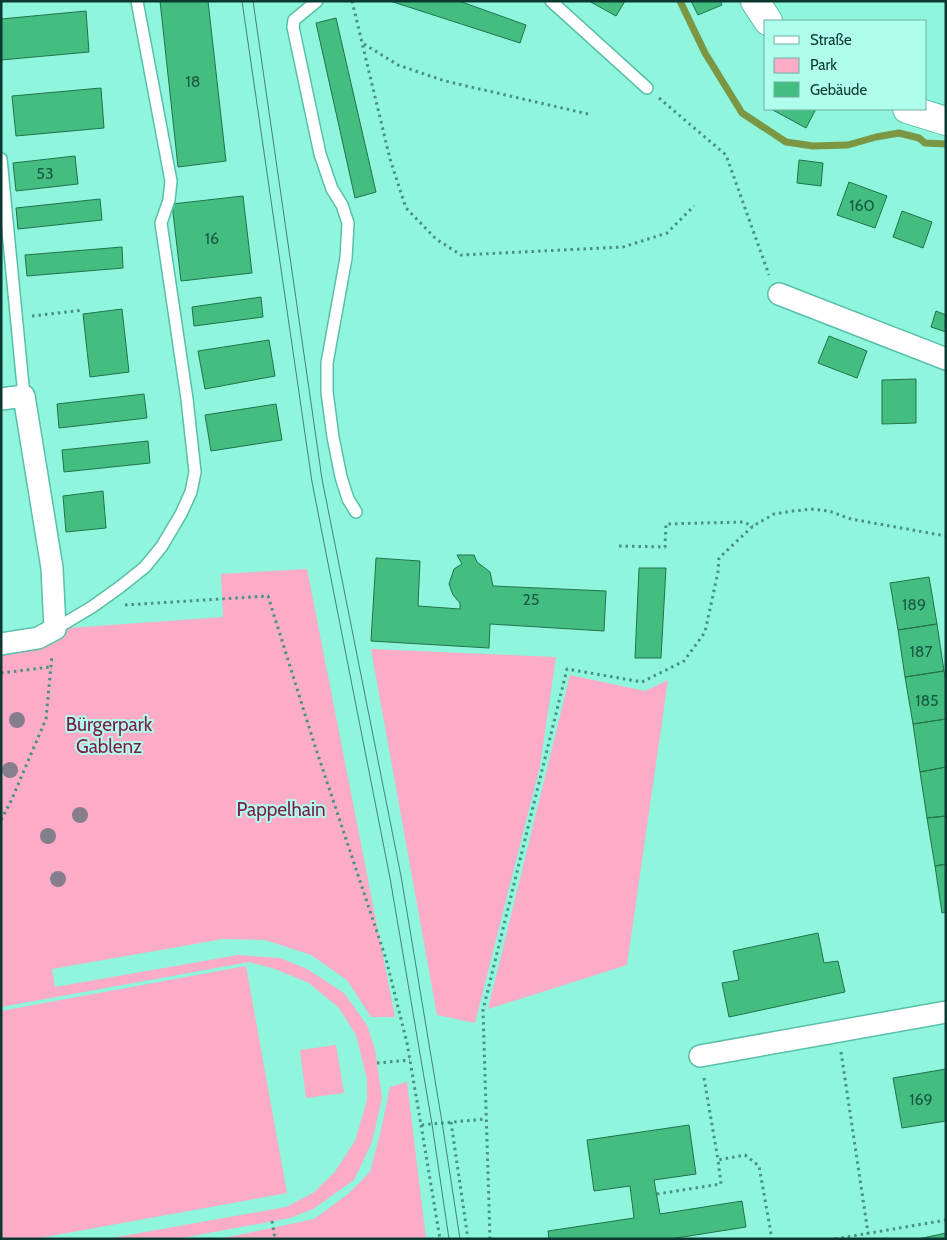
<svg xmlns="http://www.w3.org/2000/svg" width="947" height="1240" viewBox="0 0 947 1240" font-family="Cabin,sans-serif">
<rect width="100%" height="100%" fill="#8ff5dd"/>
<path fill="#fcacc7" d="M307,569L395,1017H371L347,980L311,955L265,940L223,939L52,969L55,987L238,955L280,958L307,969L344,993L367,1025L375,1049L382,1098L372,1142L354,1180L313,1209L290,1218L176,1239H106L286,1207L313,1193L334,1173L355,1141L367,1100V1079L356,1035L339,1008L309,983L275,969L249,962L1,1007V644L55,629L223,617L221,574Z
M371,649L556,657L540,766L475,1023L437,1015Z
M570,675L645,691L668,680L627,965L488,1009Z
M246,966L287,1193L34,1239H1V1011Z
M336,1045L344,1093L306,1098L300,1050Z
M407,1082L426,1239H219L314,1219L348,1194L370,1172L381,1130L390,1087Z"/>
<g fill="none" stroke-linecap="round" stroke-linejoin="round">
<path stroke="#7c9743" stroke-width="7" d="M680,1L705,53L742,113L786,142L813,146L848,145L876,137L899,133L919,138L925,143L946,144"/>
</g>
<path fill="#44be80" stroke="#21734b" d="M160,1H208L226,161L178,167Z
M390,1H459L526,25L520,43Z
M589,1H625L616,16Z
M691,1H720L722,5L698,15Z
M86,11L89,52L1,60V19Z
M336,18L376,192L355,198L316,23Z
M101,88L104,128L16,136L12,96Z
M771,109H816L806,128Z
M75,156L78,184L16,191L13,163Z
M799,160L823,163L821,186L797,183Z
M849,182L887,196L875,228L837,215Z
M243,196L252,273L181,281L172,204Z
M100,199L102,220L18,229L16,208Z
M902,211L932,222L923,248L893,237Z
M122,247L123,268L27,276L25,255Z
M261,297L263,317L194,326L192,307Z
M122,309L129,372L90,377L83,314Z
M936,311L946,315V332L931,327Z
M829,336L867,351L857,378L818,363Z
M269,340L275,376L205,389L198,351Z
M916,379V423L882,424V380Z
M144,394L147,418L59,428L57,404Z
M276,404L282,440L211,451L205,415Z
M148,441L150,463L64,472L62,450Z
M103,491L106,528L66,532L63,496Z
M457,555H474L477,562L490,572L493,586L606,591L604,631L490,624L489,648L371,641L376,558L420,561L418,606L460,609V603L453,595L449,584L454,569L462,564Z
M639,568H666L661,658H635Z
M929,577L937,624L898,630L890,583Z
M937,624L944,671L905,677L898,630Z
M944,671L946,682V719L913,724L905,677Z
M946,719V767L920,772L913,724Z
M946,767V816L927,818L920,772Z
M946,816V864L935,866L927,818Z
M946,864V912L942,913L935,866Z
M818,933L824,963L838,961L845,992L729,1017L722,983L739,980L733,951Z
M946,1069V1121L902,1128L893,1078Z
M689,1125L696,1174L654,1180L660,1214L742,1201L746,1227L670,1239H549L548,1231L634,1218L630,1186L594,1191L587,1140Z
M946,1233V1239H918Z"/>
<g fill="none" stroke-linecap="round" stroke-linejoin="round">
<g stroke="#58bfa9" stroke-width="14">
<path id="lane" d="M317,1L294,20L293,27L320,154L332,189L342,205L348,223L346,258L327,363V392L333,437L341,477L348,499L356,512
M551,1L647,88
M1,159L24,396
M55,629L92,607L120,587L145,567L162,546L181,514L191,492L195,472L187,399L161,223L169,200L171,181L137,1"/>
</g>
<g stroke="#58bfa9" stroke-width="24">
<path id="street" d="M779,294L946,359
M1,399L24,396L52,568L55,629L38,638L1,644
M700,1056L946,1012"/>
</g>
<g stroke="#58bfa9" stroke-width="30">
<path id="secondary" d="M755,1L768,21
M907,109L946,121"/>
</g>
<path stroke="#499182" stroke-width="3" stroke-dasharray="2.5 4" stroke-linecap="butt" d="M352,1L390,159L406,208L436,239L461,255L623,247L667,233L694,206
M364,44L398,65L445,81L588,114
M659,98L726,155L769,275
M32,316L83,310
M619,546L665,547L666,524L743,522L753,526
M125,605L268,596L314,743L386,959L407,1043L421,1125L486,1119
M1,673L51,667
M1,820L11,801L46,719L52,655
M841,1052L868,1233L867,1239
M377,1063L410,1060
M704,1078L718,1160L745,1155L759,1166L772,1239
M451,1122L468,1239
M421,1125L440,1239
M657,1194L721,1184L718,1160
M272,1221L275,1239
M490,1239L483,1010L567,669L642,682L684,661L705,632L718,572L719,558L753,526L774,514L793,511L811,509L829,511L851,519L946,536
M835,1239L946,1220"/>
<use href="#lane" stroke="#fff" stroke-width="11"/>
<use href="#street" stroke="#fff" stroke-width="21"/>
<use href="#secondary" stroke="#fff" stroke-width="28"/>
<path stroke="#408476" stroke-width="1" d="M242,1L312,482L390,878L432,1124L449,1239
M253,1L322,479L401,876L442,1122L460,1239"/>
</g>
<g fill="#867e8c">
<circle cx="17" cy="720" r="8"/>
<circle cx="10" cy="770" r="8"/>
<circle cx="80" cy="815" r="8"/>
<circle cx="48" cy="836" r="8"/>
<circle cx="58" cy="879" r="8"/>
</g>
<g text-anchor="middle" dominant-baseline="central" stroke-width="4" stroke-linejoin="round" paint-order="stroke">
<g font-size="16" fill="#195a45">
<text x="193" y="81">18</text>
<text x="45" y="173">53</text>
<text x="862" y="205">160</text>
<text x="212" y="238">16</text>
<text x="531" y="599">25</text>
<text x="914" y="604">189</text>
<text x="921" y="651">187</text>
<text x="927" y="700">185</text>
<text x="921" y="1099">169</text>
</g>
<g font-size="19" fill="#7e1c49" stroke="#affeeb">
<text x="109" y="724">Bürgerpark<tspan x="109" dy="22">Gablenz</tspan></text>
<text x="281" y="809">Pappelhain</text>
</g>
</g>
<rect width="947" height="1240" fill="none" stroke="#0b3931" stroke-width="5"/>
<rect x="764" y="20" width="162" height="90" fill="#affeeb" stroke="#6dafa1"/>
<rect x="774" y="36" width="25" height="8" fill="#ffffff" stroke="#6dafa1"/>
<text x="810" y="45" font-size="15" fill="#0b3931">Straße</text>
<rect x="774" y="58" width="25" height="15" fill="#fcacc7" stroke="#6dafa1"/>
<text x="810" y="70" font-size="15" fill="#0b3931">Park</text>
<rect x="774" y="82" width="25" height="15" fill="#44be80" stroke="#6dafa1"/>
<text x="810" y="95" font-size="15" fill="#0b3931">Gebäude</text>
</svg>
